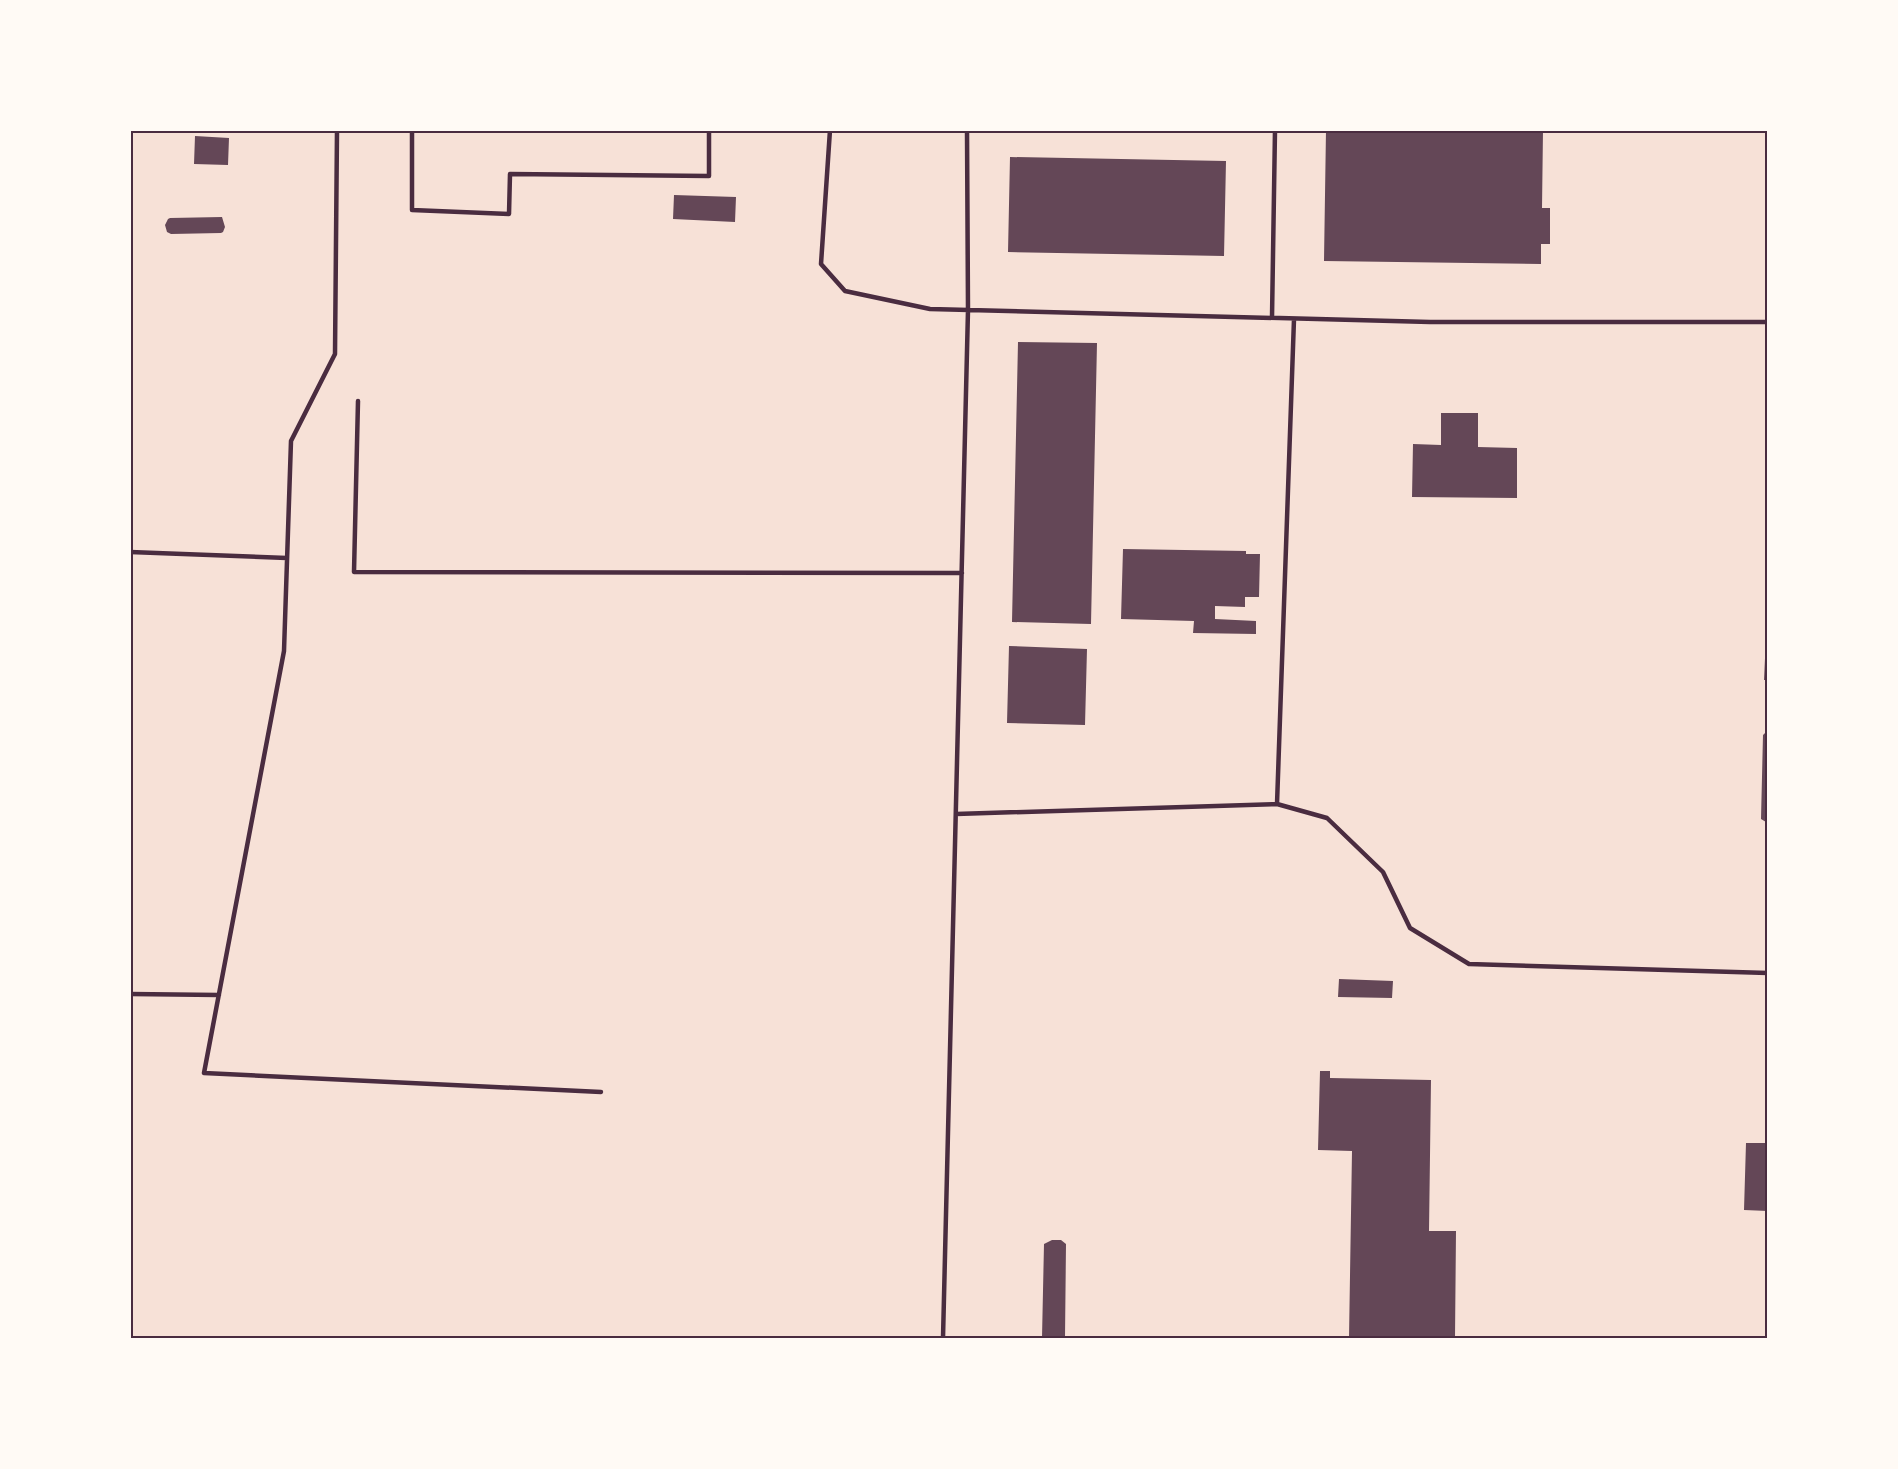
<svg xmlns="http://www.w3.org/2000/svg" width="1898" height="1469" viewBox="0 0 1898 1469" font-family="'Work Sans',sans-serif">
<rect width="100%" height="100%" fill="#f7e1d7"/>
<path fill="#644757" d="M1326,130H1543L1542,208H1550V244H1541V264L1324,261Z
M195,136L229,138L228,165L194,164Z
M1010,157L1226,161L1224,256L1008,252Z
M674,195L736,197L735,222L673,219Z
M222,217L225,227L223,232L221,233L171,234L167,232L165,225L168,219L170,218Z
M1018,342L1097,343L1091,624L1012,622Z
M1441,413H1478V447L1517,448V498L1412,497L1413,444L1441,445Z
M1123,549L1246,551V554H1260L1259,597H1245V607L1215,606V619L1256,621V634L1193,633L1194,621L1121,619Z
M1766,636H1768V680H1764Z
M1009,646L1087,649L1085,725L1007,723Z
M1768,730V822H1766L1761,819L1763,735Z
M1339,979L1393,981L1392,998L1338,997Z
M1320,1071H1330V1078L1431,1080L1429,1231H1456L1455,1338H1349L1352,1151L1318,1150Z
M1746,1143H1768V1211L1744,1210Z
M1052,1240H1061L1066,1244L1065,1338H1042L1044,1244Z"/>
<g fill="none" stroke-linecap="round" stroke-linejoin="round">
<path stroke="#4a2c40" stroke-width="4.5" d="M337,130L335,354L291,441L284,651L204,1073L601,1092
M412,130V210L509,214L510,174L709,176V130
M830,130L821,264L845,291L930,309L1430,322H1768
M1272,318L1275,130
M358,401L354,572L962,573
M130,552L287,558
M1277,804L1294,319
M956,814L1277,804L1327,818L1383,872L1410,928L1469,964L1768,973
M130,994L219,995
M943,1338L968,310L967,130"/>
</g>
<rect width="1898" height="1469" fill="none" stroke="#fffaf5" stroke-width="264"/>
<rect x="132" y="132" width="1634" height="1205" fill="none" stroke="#4a2c40" stroke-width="2"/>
</svg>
